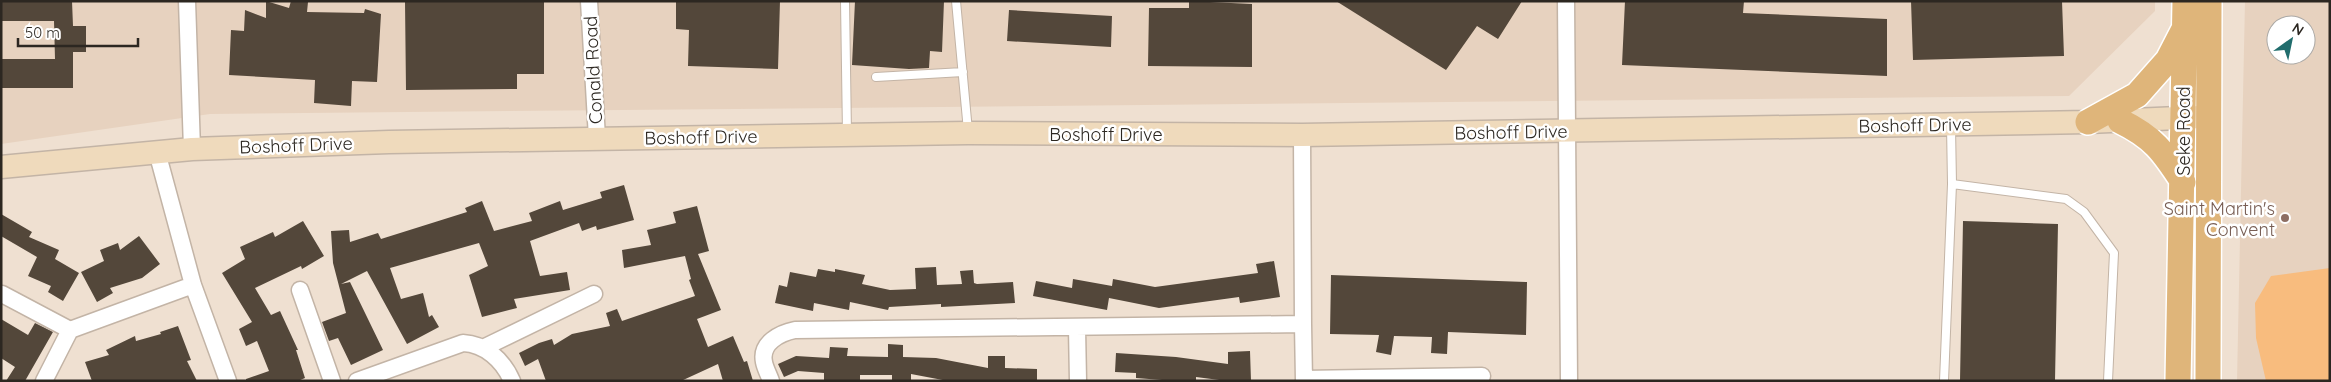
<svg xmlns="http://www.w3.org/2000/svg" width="2331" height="382" viewBox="0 0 2331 382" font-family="Quicksand,sans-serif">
<rect width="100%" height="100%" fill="#efe0d1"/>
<path fill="#e7d2bf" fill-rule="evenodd" d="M1,1H2155V11L2069,96L210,114L1,144Z
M2245,1H2330V381H2237ZM2276,25H2306V55H2276Z"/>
<path fill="#f8bc7e" d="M2330,268V381H2266L2256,338L2255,303L2271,276Z"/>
<path fill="#53473a" d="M1,1H72L73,26H86V52H73V88H1V59H55L54,21H1Z
M266,1L289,8L291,1L308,2L307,12L364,13L365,9L381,14L377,82L352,81L351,106L314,103L315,80L229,75L231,30L244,31L245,10L266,18Z
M676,1H780L778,69L688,66L689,30L676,29Z
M855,1H944L942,52L930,51L929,68L909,69L852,65Z
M1189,1L1252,4V67L1148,66L1149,8H1189Z
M1336,1H1522L1498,39L1477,26L1446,70Z
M1625,1H1744L1743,13L1887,19V76L1622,65Z
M1911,1H2062L2064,56L1913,60Z
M405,2H544V74H517V89L406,90Z
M1009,10L1112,16L1111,47L1007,41Z
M624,185L634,220L597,230L596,226L582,231L579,223L530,241L540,276L567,272L570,290L514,299L517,308L482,317L469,275L488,266L479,243L390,268L401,299L423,293L429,317L432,315L439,327L407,344L367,271L341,284L350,282L383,350L351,365L338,338L329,341L322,322L346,313L333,263L331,231L349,230L350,242L378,233L381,239L467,212L465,208L482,201L494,231L532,221L529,213L560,201L563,210L602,198L600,192Z
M697,206L709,251L698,254L721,310L697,319L708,347L733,336L744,362L747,361L753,381H723L718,364L681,381H546L538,359L525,366L519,353L539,343L552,339L554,345L572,334L610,326L606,313L617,309L622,321L695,296L689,280L691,279L685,256L624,268L622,250L651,245L647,230L676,223L673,212Z
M1,214L32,232L29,237L59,250L55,259L79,273L63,301L48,292L51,286L28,276L37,257L1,236Z
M303,221L324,256L302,269L301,266L255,288L271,315L280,311L298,350H296L305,378L298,381H246V379L269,371L257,341L246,346L239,329L252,322L222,273L245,259L240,247L273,232L275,237Z
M1963,221L2058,224L2055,381H1960Z
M139,236L160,264L142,278L110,288L113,293L97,302L81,272L104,261L100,250L118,243L120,250Z
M1274,261L1280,297L1240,303L1239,297L1159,308L1109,298L1107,310L1033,296L1036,281L1072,288L1073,279L1112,286L1113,279L1155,287L1258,273L1256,264Z
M936,267L937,285L962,284L960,271L973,270L974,283L977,284L1013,282L1015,303L941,307V304L889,307L888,310L850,302L849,310L814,303L813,311L775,303L779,285L787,287L790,272L816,277L818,269L835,272V269L865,275L862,284L890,290L916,289L915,268Z
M1331,275L1527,282L1526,335L1448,332L1447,354L1431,353L1432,337L1394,336L1391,355L1376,352L1379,335L1330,334Z
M1,319L28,335L35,323L53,332L25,381H6L15,367L1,358Z
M178,326L191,360L187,361L197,381H92L85,362L109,355L106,350L135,336L136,341L161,334L160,332Z
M888,344L903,345V357L936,358L988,368V356H1005V368L1037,369V381H948L911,374V381H892V375H860V381H824V373L798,371L784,377L778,364L796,356L829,358L830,347L848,348L847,356L888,357Z
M1250,351L1251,381H1227L1196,377V381H1175L1136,378V373L1115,372L1116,353L1176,357L1228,364V352Z"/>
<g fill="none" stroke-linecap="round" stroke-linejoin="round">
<g stroke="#c3b4a6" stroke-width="10">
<path id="service" d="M845,1L847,134
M956,1L968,131
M876,77L963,72
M1951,126L1952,184L2066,199L2084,212L2114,253L2108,381
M1944,381L1952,184"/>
</g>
<g stroke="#c3b4a6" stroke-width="19">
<path id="minor" d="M187,1L192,149
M589,1L597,138
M1566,1L1569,381
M1302,135L1303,324
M157,152L193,285L228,381
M300,290L332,381
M2,294L70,330
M1077,328L1078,381
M485,347L594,294
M1304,379L1482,376
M44,381L70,330L193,285
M357,381L463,343C485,344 503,360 512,381
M771,381C769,375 765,368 764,362C760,343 780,333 795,330L1303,324L1304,381"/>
</g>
<g stroke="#c3b4a6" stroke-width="25">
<path id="secondary" d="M1,167L192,149L389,142L968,133L1302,135L2088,122L2201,117"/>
</g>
<g stroke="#fff" stroke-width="28">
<path id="primary" d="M2120,121C2153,137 2163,151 2183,182
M2088,122L2137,95L2168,60L2183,31
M2178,381L2185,1
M2208,381L2209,1"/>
</g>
<use href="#service" stroke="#fff" stroke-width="8"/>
<use href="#minor" stroke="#fff" stroke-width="16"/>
<use href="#secondary" stroke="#efdabc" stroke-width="22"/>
<use href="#primary" stroke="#dfb57a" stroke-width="25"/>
</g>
<circle fill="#8d6e63" stroke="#fff" stroke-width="2" cx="2285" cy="218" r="5"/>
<g text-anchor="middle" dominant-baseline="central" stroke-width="5" stroke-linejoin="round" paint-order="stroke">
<g font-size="18" fill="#2c2721" stroke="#fff">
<text transform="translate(593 70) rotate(-93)">Conald Road</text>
<text transform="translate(1915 125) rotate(-1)">Boshoff Drive</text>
<text transform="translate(2183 131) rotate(-90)">Seke Road</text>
<text transform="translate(1511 132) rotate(-1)">Boshoff Drive</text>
<text x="1106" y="134">Boshoff Drive</text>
<text transform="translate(701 137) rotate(-1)">Boshoff Drive</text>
<text transform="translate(296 145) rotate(-2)">Boshoff Drive</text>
</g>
<g font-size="18" fill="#785e54" stroke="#fff" text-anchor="end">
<text x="2275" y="208">Saint Martin's<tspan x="2275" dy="21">Convent</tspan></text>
</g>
</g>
<rect width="2331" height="382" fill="none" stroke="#2c2721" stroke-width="5"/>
<g transform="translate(2291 40) rotate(33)"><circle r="24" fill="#ffffff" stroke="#aba9a6"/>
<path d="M0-4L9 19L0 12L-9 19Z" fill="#216d6d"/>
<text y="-8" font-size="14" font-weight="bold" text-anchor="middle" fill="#2c2721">N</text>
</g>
<path d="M18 38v8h120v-8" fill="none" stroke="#2c2721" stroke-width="2.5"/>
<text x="25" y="38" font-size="15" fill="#2c2721" stroke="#ffffff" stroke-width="4" paint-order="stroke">50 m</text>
</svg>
